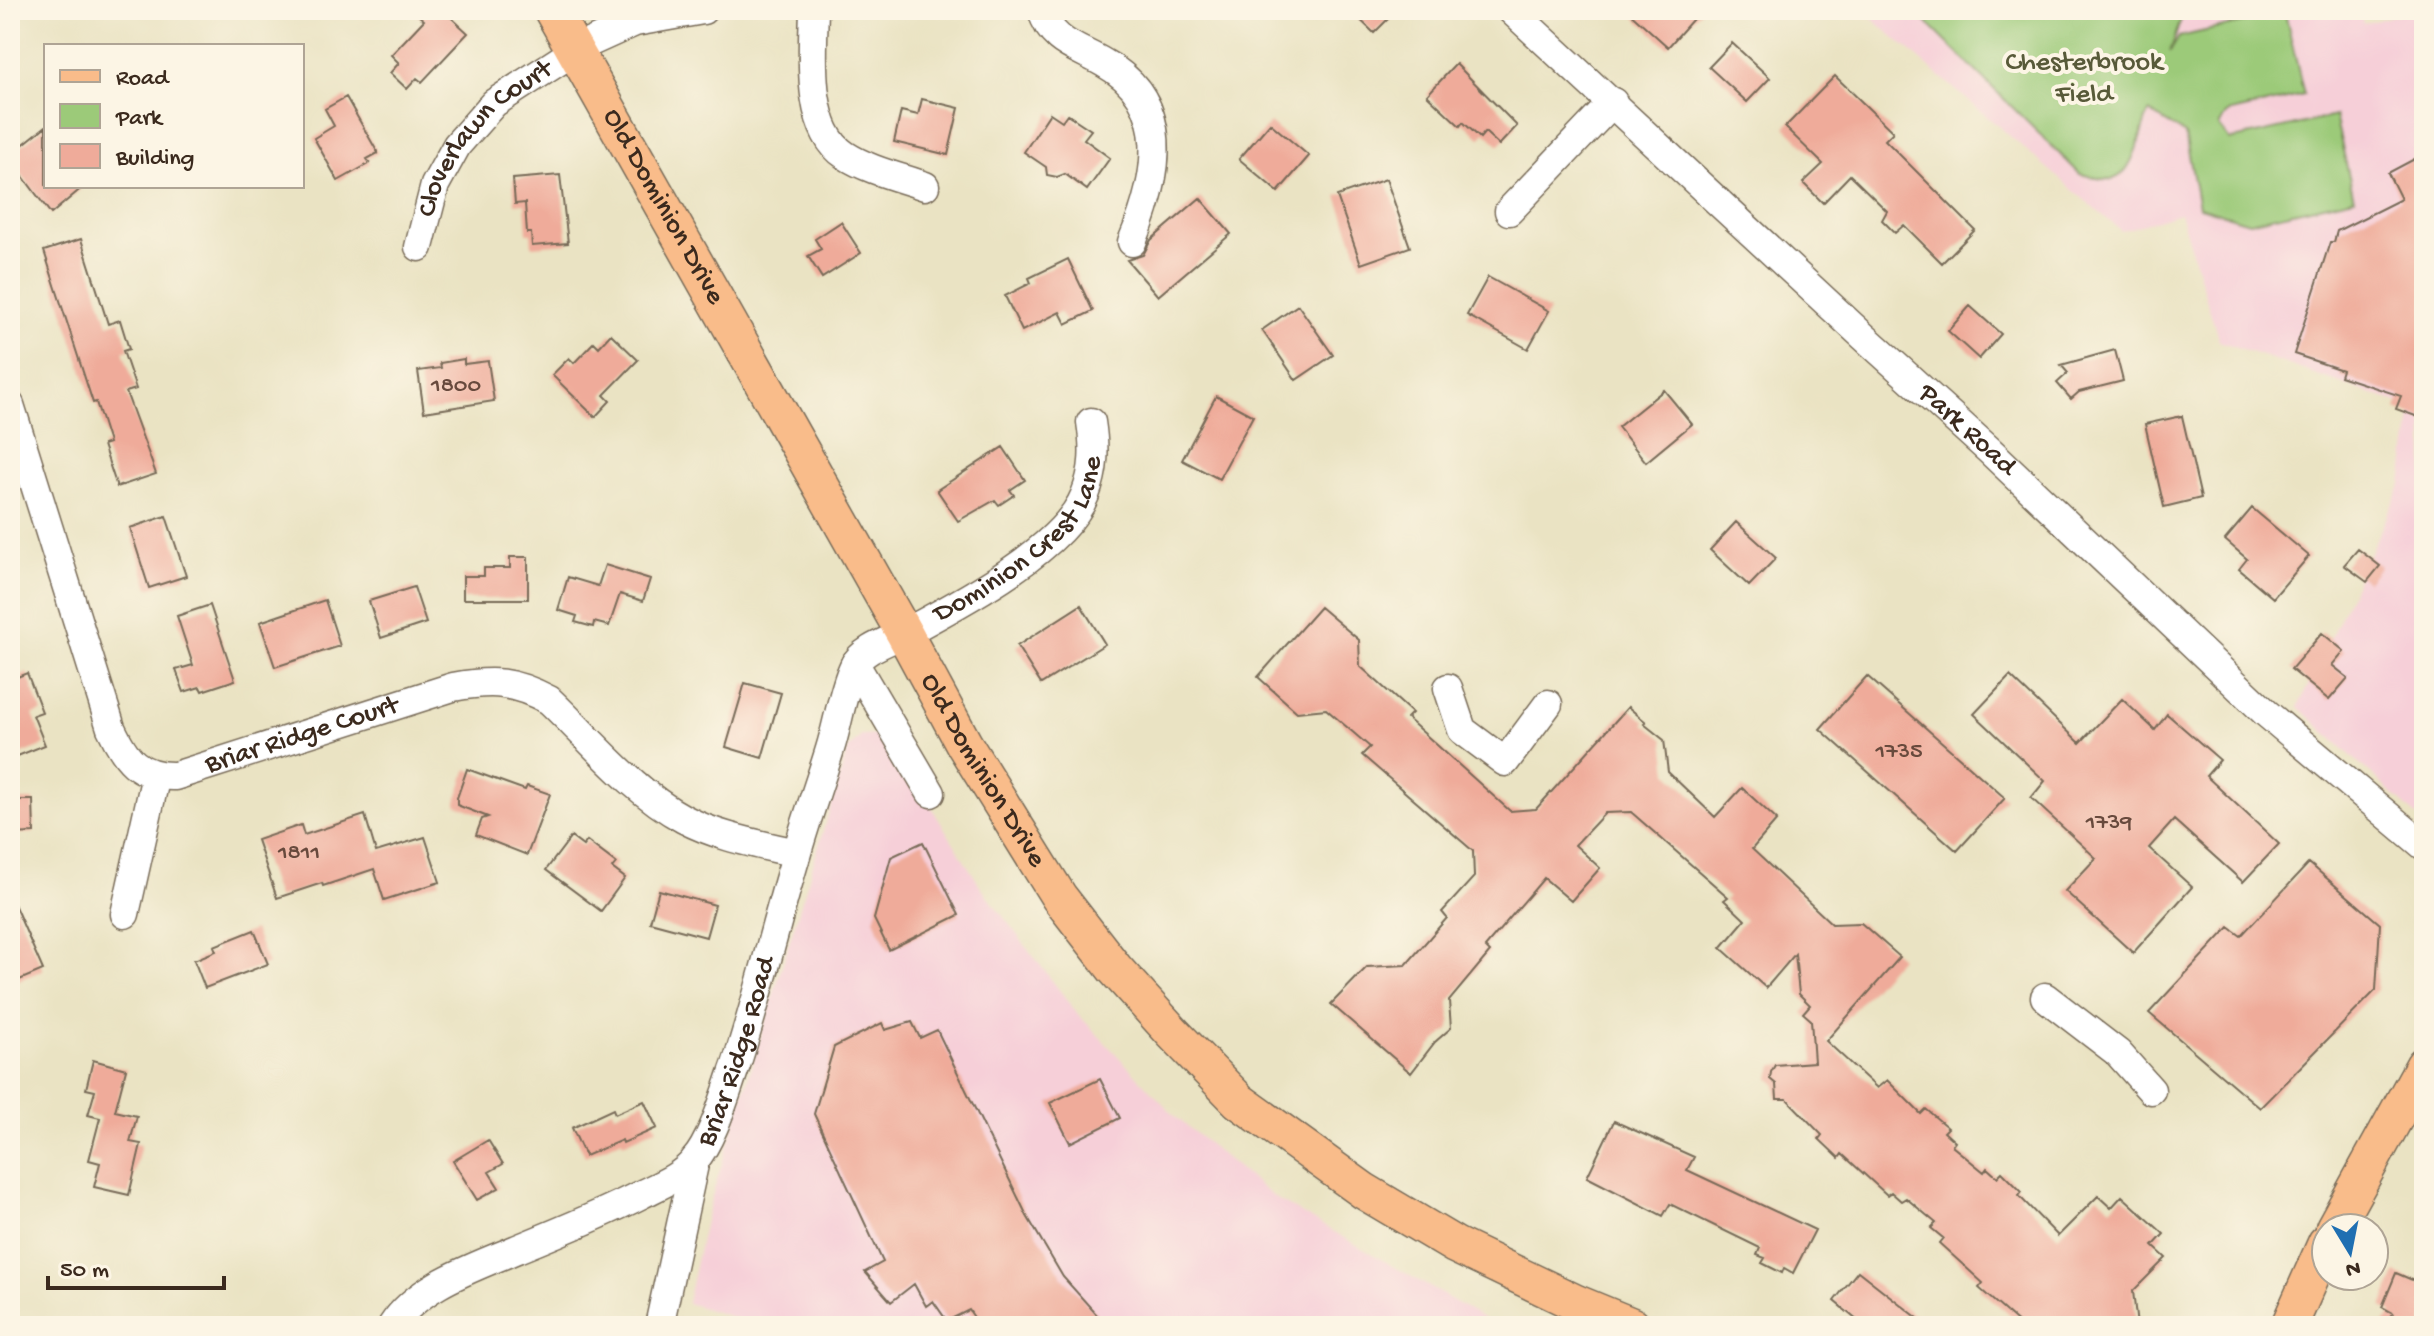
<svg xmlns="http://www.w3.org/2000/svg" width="2434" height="1336" viewBox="0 0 2434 1336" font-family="'Gochi Hand',sans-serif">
<rect width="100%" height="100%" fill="#fcf5e5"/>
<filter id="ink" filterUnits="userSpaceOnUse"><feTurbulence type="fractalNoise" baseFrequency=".0125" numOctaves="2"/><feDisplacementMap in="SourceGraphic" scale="16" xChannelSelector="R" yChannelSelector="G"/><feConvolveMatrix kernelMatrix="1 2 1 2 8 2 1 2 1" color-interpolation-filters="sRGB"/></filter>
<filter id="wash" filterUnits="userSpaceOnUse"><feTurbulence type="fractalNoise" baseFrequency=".006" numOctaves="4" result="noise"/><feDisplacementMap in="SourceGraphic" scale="32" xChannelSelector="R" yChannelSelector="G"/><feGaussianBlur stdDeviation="1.8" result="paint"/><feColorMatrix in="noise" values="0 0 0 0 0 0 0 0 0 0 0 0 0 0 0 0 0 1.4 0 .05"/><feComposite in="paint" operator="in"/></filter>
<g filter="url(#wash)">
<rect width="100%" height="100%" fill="#eae3c3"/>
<path fill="#f6cfd8" d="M1862,10H2360L2363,24L2414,10H2424V823L2298,707L2402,484L2412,408L2219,341L2180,213L2121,231Z
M880,735L892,744L983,890L1077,1013L1177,1118L1275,1198L1497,1326H761L687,1303L706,1216L848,749L861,736Z"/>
<path fill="#9cca79" stroke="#6c7a4c" stroke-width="2" d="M1914,10H2196L2181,19L2170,52L2179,37L2285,13L2304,95L2227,113L2219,126L2230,140L2335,116L2354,198L2249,222L2199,207L2185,134L2149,112C2141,129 2134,175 2113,179C2103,181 2090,176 2080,174Z"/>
<g id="blocks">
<path fill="#efab9a" d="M412,10H443L468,33L422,82L417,78L407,89L390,73L399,63L391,55L424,20Z
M1350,10H1397L1374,33Z
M1627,10H1701L1668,47Z
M1732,43L1770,78L1747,102L1709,67Z
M1456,64L1517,126L1499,145L1485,132L1480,138L1463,122L1460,126L1427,95Z
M1835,76L1893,132L1885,140L1975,230L1942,263L1904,225L1895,233L1882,220L1887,211L1850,175L1823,203L1803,183L1823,164L1785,127Z
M346,97L378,153L367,159L370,163L338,181L314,138L334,126L325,109Z
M922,99L959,108L948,155L894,142L901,111L918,115Z
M1050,113L1062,121L1067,114L1091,130L1084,139L1110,158L1087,190L1065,174L1057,177L1047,175L1046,167L1024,152Z
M1270,123L1309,156L1278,192L1239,159Z
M46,126V186H84L51,214L10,159V155Z
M2424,154V419L2396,409L2401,396L2340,376L2342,370L2294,354L2330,242H2334L2337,231L2401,199L2388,173Z
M560,175L568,243L532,246L531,233H527L525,203L515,204L513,179Z
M1386,179L1410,247L1361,264L1337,196Z
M1200,198L1231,234L1158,296L1127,260L1143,255L1151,240Z
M841,222L861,253L822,278L808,256L821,249L815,239Z
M81,239L108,324L120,320L129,349L123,351L136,389L126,392L156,474L117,487L103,445L109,443L96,402L93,403L44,251Z
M1068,259L1093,311L1066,324L1060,312L1022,331L1005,296L1031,283L1029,278Z
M1488,277L1549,311L1528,349L1467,315Z
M1298,305L1333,355L1296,380L1262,330Z
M1970,306L2001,334L1979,359L1948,331Z
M611,334L638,360L604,395L610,401L595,417L552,375L569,358L574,363L594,342L599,347Z
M2115,350L2123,381L2079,392L2071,399L2057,383L2068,373L2061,365Z
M464,359V364L488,361L494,401L424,412L418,371L441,368L440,363Z
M1664,390L1692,424L1646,462L1618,427Z
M1216,396L1253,416L1219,479L1182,460Z
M2182,416L2201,498L2164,507L2145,424Z
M1003,447L1025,480L1010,490L1014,495L999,505L995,500L958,521L937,490Z
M2252,508L2309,556L2273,598L2239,569L2247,559L2225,540Z
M166,516L186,576L149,588L130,528Z
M1736,522L1776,558L1749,586L1710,550Z
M2358,549L2380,566L2367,582L2344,565Z
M510,557H528V599H463V576H484V568H510Z
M605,565L650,579L643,601L620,594L609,626L594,622L593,627L575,622L577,616L558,610L568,577L598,586Z
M414,587L426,623L381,638L369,601Z
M325,600L340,646L275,667L260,622Z
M210,605L235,680L202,691L200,687L184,692L176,670L193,665L177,616Z
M1081,605L1105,644L1041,684L1017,646Z
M1320,607L1359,640L1360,666L1412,713L1407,718L1510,811L1536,809L1628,707L1646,722L1644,724L1664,740L1668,772L1715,817L1742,788L1777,820L1752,849L1832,924L1861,923L1900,957L1826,1041L1877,1088L1887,1080L1921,1114L1926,1109L1948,1128L1944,1132L1955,1142L1952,1146L1984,1172L1987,1168L1997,1177L2002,1172L2022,1192L2019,1196L2058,1236L2098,1196L2111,1208L2122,1196L2164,1234L2153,1246L2166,1258L2133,1291L2137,1326H2022L1979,1288L1983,1283L1939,1243L1943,1238L1931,1228L1936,1223L1906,1198L1901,1201L1891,1192L1887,1195L1842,1154L1839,1158L1819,1139L1822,1135L1787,1099H1777L1776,1084L1770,1079L1771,1072L1775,1065L1814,1062L1811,1020L1803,1013L1810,1005L1799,994L1795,954L1766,988L1721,948L1745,920L1724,900L1728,897L1631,812L1605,813L1575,845L1600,868L1571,901L1544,878L1485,947L1490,952L1449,1001L1451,1028L1435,1042L1411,1073L1331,1004L1367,967L1406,965L1447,918L1442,912L1474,877L1473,851L1362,755L1370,747L1326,709L1297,712L1258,677Z
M2322,633L2344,651L2332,665L2348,678L2329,700L2291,669Z
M27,673L42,712L33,715L45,745L10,759V680Z
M1867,676L2005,798L1957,851L1820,729Z
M2010,676L2080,743L2122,699L2155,730L2167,714L2220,760L2206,776L2279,844L2243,882L2174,820L2149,848L2192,887L2133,953L2065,891L2096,858L2031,798L2045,781L1974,714Z
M745,683L781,693L762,758L726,747Z
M467,769L525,790L527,786L550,794L527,855L476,835L482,819L488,817L457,805V798Z
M10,800H33L34,833L10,834Z
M365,815L376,852L425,837L440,882L384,900L374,869L323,886L322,883L277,898L257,840L301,825L304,835Z
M571,837L583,846L587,841L616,863L612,868L625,878L601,911L546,870Z
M923,842L959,915L889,950L874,919L891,857Z
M2309,863L2380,924L2376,990L2260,1108L2149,1013L2229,927L2241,936Z
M659,890L715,905L706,937L650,922Z
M10,895L43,970L10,984Z
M254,930L268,964L205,988L194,960L216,951L214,946Z
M912,1022L920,1038L937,1030L1027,1216L1063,1277L1107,1326H980L969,1310L947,1321L933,1301L926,1306L914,1284L891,1302L865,1272L883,1262L814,1114L834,1047L882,1023L885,1030Z
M93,1060L126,1069L115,1111L137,1116L130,1142L141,1144L129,1195L94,1187L100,1163L89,1160L100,1118L88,1115L95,1091L86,1089Z
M1100,1079L1120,1118L1070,1143L1050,1103Z
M644,1101L657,1128L623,1143L622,1140L585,1156L572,1128L613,1109L615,1114Z
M1614,1121L1694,1157L1687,1170L1815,1230L1793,1273L1784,1268L1782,1273L1762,1263L1765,1258L1757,1255L1760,1248L1670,1204L1663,1216L1587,1177Z
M488,1140L503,1164L489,1172L499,1188L477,1200L453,1161Z
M1858,1271L1928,1326H1864L1834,1301Z
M2396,1273L2424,1285V1326H2381L2393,1313L2382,1307Z"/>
</g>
</g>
<g filter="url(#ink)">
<use href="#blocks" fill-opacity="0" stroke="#786b58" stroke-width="2"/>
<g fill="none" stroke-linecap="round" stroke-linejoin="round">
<g stroke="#786b58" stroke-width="31">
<g id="minor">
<path d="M814,10C813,50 805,129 845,155C868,170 899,177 925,186"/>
<path d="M1042,10C1051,43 1077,47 1104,63C1175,102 1158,180 1132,242"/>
<path id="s1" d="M1511,10L1863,336L1989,450L2266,713L2424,846"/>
<path d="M1509,211L1613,102"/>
<path id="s2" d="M419,247L435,185L457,145L494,103L582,46L635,22L703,10"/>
<path id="s3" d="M10,405L111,728C125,758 138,777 175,776L453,687C493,680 513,681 549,700C591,740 632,791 684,819C718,837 758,844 796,853"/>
<path d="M855,664L931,793"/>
<path d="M1448,688L1462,730L1505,762L1548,704"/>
<path d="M125,914L156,775"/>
<path d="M2045,997L2118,1053L2151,1090"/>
<path id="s4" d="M392,1326C419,1285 473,1268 517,1249C559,1232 601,1215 642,1194C660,1185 681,1177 694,1161C713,1140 726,1092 736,1065C759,996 775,925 796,856C806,820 819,785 830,749C838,724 843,688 854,666C862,649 889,641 905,633C957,605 1063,550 1085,495C1095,470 1095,448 1091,422"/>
<path d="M659,1326L695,1160"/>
</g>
</g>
<g stroke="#786b58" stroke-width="39">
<g id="major">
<path id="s5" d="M552,10L904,633L964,744L1059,897L1115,969L1173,1033L1239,1101L1364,1191L1455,1245L1576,1303L1632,1326"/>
<path d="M2334,1228L2424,1065"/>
<path d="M2289,1326L2326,1243"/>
</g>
</g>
<use href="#minor" stroke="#fff" stroke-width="28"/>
<use href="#major" stroke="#f9bc8a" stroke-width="36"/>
</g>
</g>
<g text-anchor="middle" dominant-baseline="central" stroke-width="8" stroke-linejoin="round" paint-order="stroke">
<g font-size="24" fill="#684a3d">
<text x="456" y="386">1800</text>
<text x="1899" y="752">1735</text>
<text x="2109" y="823">1739</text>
<text x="299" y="853">1811</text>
</g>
<g font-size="28" fill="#585a39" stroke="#fcf5e5">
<text x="2084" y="63">Chesterbrook<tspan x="2084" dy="32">Field</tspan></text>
</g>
<g font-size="28" fill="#3b2a1e" stroke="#fcf5e5">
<text stroke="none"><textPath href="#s2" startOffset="132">Cloverlawn Court</textPath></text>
<text stroke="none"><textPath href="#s5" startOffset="226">Old Dominion Drive</textPath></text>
<text stroke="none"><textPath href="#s1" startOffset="620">Park Road</textPath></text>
<text stroke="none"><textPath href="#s4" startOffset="1084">Dominion Crest Lane</textPath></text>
<text stroke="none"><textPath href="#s3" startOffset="558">Briar Ridge Court</textPath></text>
<text stroke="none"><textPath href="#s5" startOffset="874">Old Dominion Drive</textPath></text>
<text stroke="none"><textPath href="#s4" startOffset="466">Briar Ridge Road</textPath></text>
</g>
</g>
<rect width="2434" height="1336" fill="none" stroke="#fcf5e5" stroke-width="40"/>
<rect x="44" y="44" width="260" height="144" fill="#fcf5e5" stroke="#afa495" stroke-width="2"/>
<rect x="60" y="70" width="40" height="12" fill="#f9bc8a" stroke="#afa495" stroke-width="2"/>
<text x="116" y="84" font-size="24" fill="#3b2a1e">Road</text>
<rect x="60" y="104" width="40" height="24" fill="#9cca79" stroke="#afa495" stroke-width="2"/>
<text x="116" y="124" font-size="24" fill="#3b2a1e">Park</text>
<rect x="60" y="144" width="40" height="24" fill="#efab9a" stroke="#afa495" stroke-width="2"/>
<text x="116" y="164" font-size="24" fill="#3b2a1e">Building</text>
<g transform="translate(2350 1252) rotate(170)"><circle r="38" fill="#fcf5e5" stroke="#afa495" stroke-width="2"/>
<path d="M0-6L14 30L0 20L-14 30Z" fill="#1f6fb2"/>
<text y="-12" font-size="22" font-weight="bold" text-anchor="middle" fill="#3b2a1e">N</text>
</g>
<path d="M48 1276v12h176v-12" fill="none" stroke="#3b2a1e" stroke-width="4"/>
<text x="60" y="1276" font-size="24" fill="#3b2a1e" stroke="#fcf5e5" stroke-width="6" paint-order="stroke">50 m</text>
</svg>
